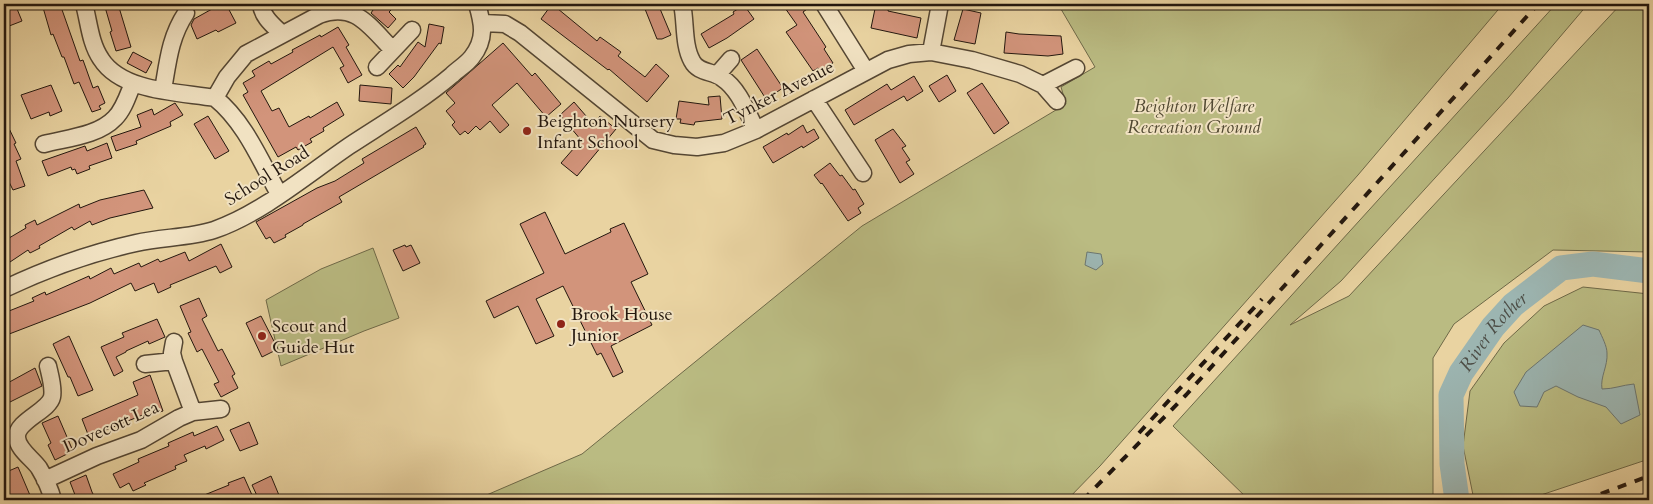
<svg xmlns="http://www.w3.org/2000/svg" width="1653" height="504" viewBox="0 0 1653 504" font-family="Cardo,serif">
<rect width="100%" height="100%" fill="#e9d3a1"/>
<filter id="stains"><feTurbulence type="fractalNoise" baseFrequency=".004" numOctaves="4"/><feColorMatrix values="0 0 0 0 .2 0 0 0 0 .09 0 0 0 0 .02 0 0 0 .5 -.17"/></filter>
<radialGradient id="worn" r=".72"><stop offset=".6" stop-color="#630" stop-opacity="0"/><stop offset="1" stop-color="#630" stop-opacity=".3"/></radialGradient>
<path fill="#babb82" stroke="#6e6948" d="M1058,4H1503L1358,175L1100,466L1067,500H475L582,454L862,226L1066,104L1061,87L1095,67Z
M1556,4H1588L1508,98L1341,281L1290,325L1349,296L1621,4H1649V252L1553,250L1454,324L1433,358V500H1249L1173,426Z
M373,248L399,318L364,331L281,366L266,300L321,269Z
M1583,287L1649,294V459L1526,500H1474L1463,446L1470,391L1504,343L1544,306Z"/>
<path fill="#9cb5b1" stroke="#6c7670" d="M1087,252L1101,254L1103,264L1096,270L1085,265Z
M1583,325L1599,330C1602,337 1607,346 1607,353C1608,366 1600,377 1602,389C1614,389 1622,385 1634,384L1640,415L1621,424L1606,407L1578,397L1556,386L1544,392L1537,407L1520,406L1514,392L1526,372Z"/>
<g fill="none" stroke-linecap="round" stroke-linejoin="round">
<path stroke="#9cb5b1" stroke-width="25" id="s1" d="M1457,500L1452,464L1451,395L1461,373L1493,327L1513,305L1561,268L1593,264L1649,271"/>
</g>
<path fill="#d2947b" stroke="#23170e" d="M4,4H15L22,21L4,28Z
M42,4H60L80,61L83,60L93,88L98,86L105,103L99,106L101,109L92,112L79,82L74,84L64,57H62L53,34L51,35Z
M115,4H118L131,47L116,51L110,32L112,31L105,7Z
M221,4H226L236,23L218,32L216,30L197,39L191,25L194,19Z
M365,4H397L389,12L396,19L388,28L371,13L373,10Z
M552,4L597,41L600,37L621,52L618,56L645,77L656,64L669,76L647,102L609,69L608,70L541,19Z
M643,4H658L671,35L662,39H657Z
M791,4H814L803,12L826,47L824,49L833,63L820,71L818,68L813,71L786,32L797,25L785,8Z
M876,4H889L888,11L921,18L917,38L871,28Z
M744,5L754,19L727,38L709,48L701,34L734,14L733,12Z
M963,9L981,13L975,44L954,40Z
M429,24L444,27L441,44L439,43L414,77L403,88L389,74L398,65L400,67L418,42L425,47Z
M338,27L349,45L346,47L362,75L348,83L340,68L344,66L333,47L261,91L272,111L279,108L289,127L309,116L310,118L337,102L344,115L323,128L324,131L310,139L312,142L298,150L296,147L278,157L243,95L248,92L243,83L255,76L252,71L269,61L271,64L293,52L292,50L307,42L320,35L321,37Z
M1006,32L1019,34L1061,36L1063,54L1048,56L1004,53Z
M503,43L532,76L535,73L561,104L546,117L517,83L492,105L509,125L500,133L490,121L480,130L476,126L468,134L465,131L460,135L452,125L455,122L446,111L455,103L446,93Z
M757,49L783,88L766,99L741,60Z
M133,52L152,62L146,73L127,63Z
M947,75L956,91L939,102L929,86Z
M914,76L923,91L907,101L904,96L854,125L845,110L887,84L891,90Z
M982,83L1009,123L994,134L967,93Z
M51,85L62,111L50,116L49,112L31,119L21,95Z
M360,85L392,88L391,104L359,101Z
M720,96L722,119L695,122L694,125L680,123L681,119H676L679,101L709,105L708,97Z
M574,102L593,124L600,116L616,129L577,176L561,163L581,140L560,115Z
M175,103L183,115L170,122L171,126L136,141L137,144L116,151L111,137L141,127L137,115L152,109L154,115Z
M208,116L229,151L215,159L194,124Z
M4,118L16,143L14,144L21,159L16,161L25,186L13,190L4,172Z
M803,125L807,133L814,129L819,138L803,148L802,146L773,163L763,147L787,133L788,135Z
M416,127L426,144L423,146L424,147L339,197L342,202L303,224V225L285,235L286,237L274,243L270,237L266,239L256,222L317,188L335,181L364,163L362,159Z
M893,129L906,146L902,148L910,160L906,162L914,174L900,183L875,140Z
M107,143L112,158L89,166L90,169L77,174L75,169L72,170L71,167L48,176L42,161L85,146L87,151Z
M830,163L840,176L842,175L853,190L855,189L864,204L858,208L861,213L848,221L822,183L821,184L814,175Z
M144,190L153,208L110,218L92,225L90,221L74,230L72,227L39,246L40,248L30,253L28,250L4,266V241L26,228L25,225L35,220L37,225L79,204L80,208L100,200Z
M545,212L565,254L611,232L610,229L624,223L648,274L631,282L652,325L611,346L623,372L613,377L601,353L597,355L563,286L536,299L554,336L536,344L518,306L494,318L486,301L544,273L520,224Z
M221,244L232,267L220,273L216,266L170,285L171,287L158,293L154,283L135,291L131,283L90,303L4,336V313L34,301L32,298L45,292L46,295L89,276L90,279L111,268L114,274L139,263L141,267L158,259L160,262L185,252L189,261Z
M405,245L406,247L411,245L420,263L403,271L393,250Z
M199,298L207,316L202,319L218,351L222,349L235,374L232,376L238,388L221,397L214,384L219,382L202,349L197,352L188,333L191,332L180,306Z
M261,316L278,349L262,357L246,323Z
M157,319L165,337L149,344L148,341L126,351V352L116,357L123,371L114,376L101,347L124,337L122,333Z
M69,336L93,390L78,396L70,377H68L53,344Z
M35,368L42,386L4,405V385Z
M150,375L163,411L146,416L145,414L89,437L82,419L138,395L133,382Z
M58,416L73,451L55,460L48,445L51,443L42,423Z
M249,422L258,444L240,451L230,430Z
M217,426L224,440L206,449L205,446L184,455L187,461L175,466L176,469L144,483L146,485L133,491L129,483L120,488L113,474L139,462L138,459L169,446L168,443L193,432L194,436Z
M18,467L32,500H12L4,482V473Z
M86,475L92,492L96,500H77L70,482Z
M271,476L281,500H259L252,485Z
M244,477L252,495L239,500H192L229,485L228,483Z"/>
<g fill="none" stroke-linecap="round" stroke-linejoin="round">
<g stroke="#544633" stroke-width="19">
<path id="minor" d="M84,4C89,22 90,43 101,59C122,92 179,92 215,98C245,122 261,162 279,194
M261,4C262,17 274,26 282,34
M682,4C686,22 683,45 692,61C698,73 713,71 722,78C739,89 747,112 756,130
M824,4L866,71
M483,23L505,24L520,33L653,140L674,145L697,147L724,143L756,130L888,60L909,54L931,52L972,60L1020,74L1043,85L1057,101
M931,52L940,4
M377,67L412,30
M717,75L731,59
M1043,85L1076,68
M163,90C168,61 170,37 186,13
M215,98L227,77L246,54L319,15C355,1 370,27 392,49
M814,99L863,173
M44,144C67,138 98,136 115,118C124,109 128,95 133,83
M4,289C46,269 90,253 136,243C162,237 189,238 214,230C261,214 308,174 349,146C384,123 420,102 452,75C458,69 467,64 472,57C486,39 483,24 477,4
M174,342L172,353L174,361L193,412
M145,364L174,361
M48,366C50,375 54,388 52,397C49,411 16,421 17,437C17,449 33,459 39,468C45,478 50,489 53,500
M45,480L97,456L141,440L179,418L193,412L221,409"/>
</g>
<use href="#minor" stroke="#f1e2c2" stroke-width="16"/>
<path stroke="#23170e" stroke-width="4" stroke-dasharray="9 9" stroke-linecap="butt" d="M1139,433L1262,299
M1083,500L1186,395L1538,4
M1584,500L1649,476"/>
</g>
<g fill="#8f2418" stroke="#f1e2c2" stroke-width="2">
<circle cx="527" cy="131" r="5"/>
<circle cx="561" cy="324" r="5"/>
<circle cx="262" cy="336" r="5"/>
</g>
<g text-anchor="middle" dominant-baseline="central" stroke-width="4" stroke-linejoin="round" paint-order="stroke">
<g font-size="18" fill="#23170e" stroke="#f1e2c2">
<text transform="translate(779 93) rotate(-27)">Tynker Avenue</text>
<text transform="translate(267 176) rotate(-32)">School Road</text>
<text transform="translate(111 427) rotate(-24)">Dovecott Lea</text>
</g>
<g font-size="18" font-style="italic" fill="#504831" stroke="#f1e2c2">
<text x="1194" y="106">Beighton Welfare<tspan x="1194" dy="21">Recreation Ground</tspan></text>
</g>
<g font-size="18" fill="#23170e" stroke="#f1e2c2" text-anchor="start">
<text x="537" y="121">Beighton Nursery<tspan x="537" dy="21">Infant School</tspan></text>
<text x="571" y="314">Brook House<tspan x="571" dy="21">Junior</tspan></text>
<text x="272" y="326">Scout and<tspan x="272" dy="21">Guide Hut</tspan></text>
</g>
<g font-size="19" font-style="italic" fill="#4d4e47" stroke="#f1e2c2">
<text stroke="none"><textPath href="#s1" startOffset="182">River Rother</textPath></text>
</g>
</g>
<rect width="1653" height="504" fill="none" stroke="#e9d3a1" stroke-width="20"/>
<rect x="5" y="5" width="1643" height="494" fill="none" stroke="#23170e" stroke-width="2.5"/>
<rect x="10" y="10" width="1633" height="484" fill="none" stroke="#23170e"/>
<rect width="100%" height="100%" filter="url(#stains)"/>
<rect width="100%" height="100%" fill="url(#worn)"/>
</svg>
